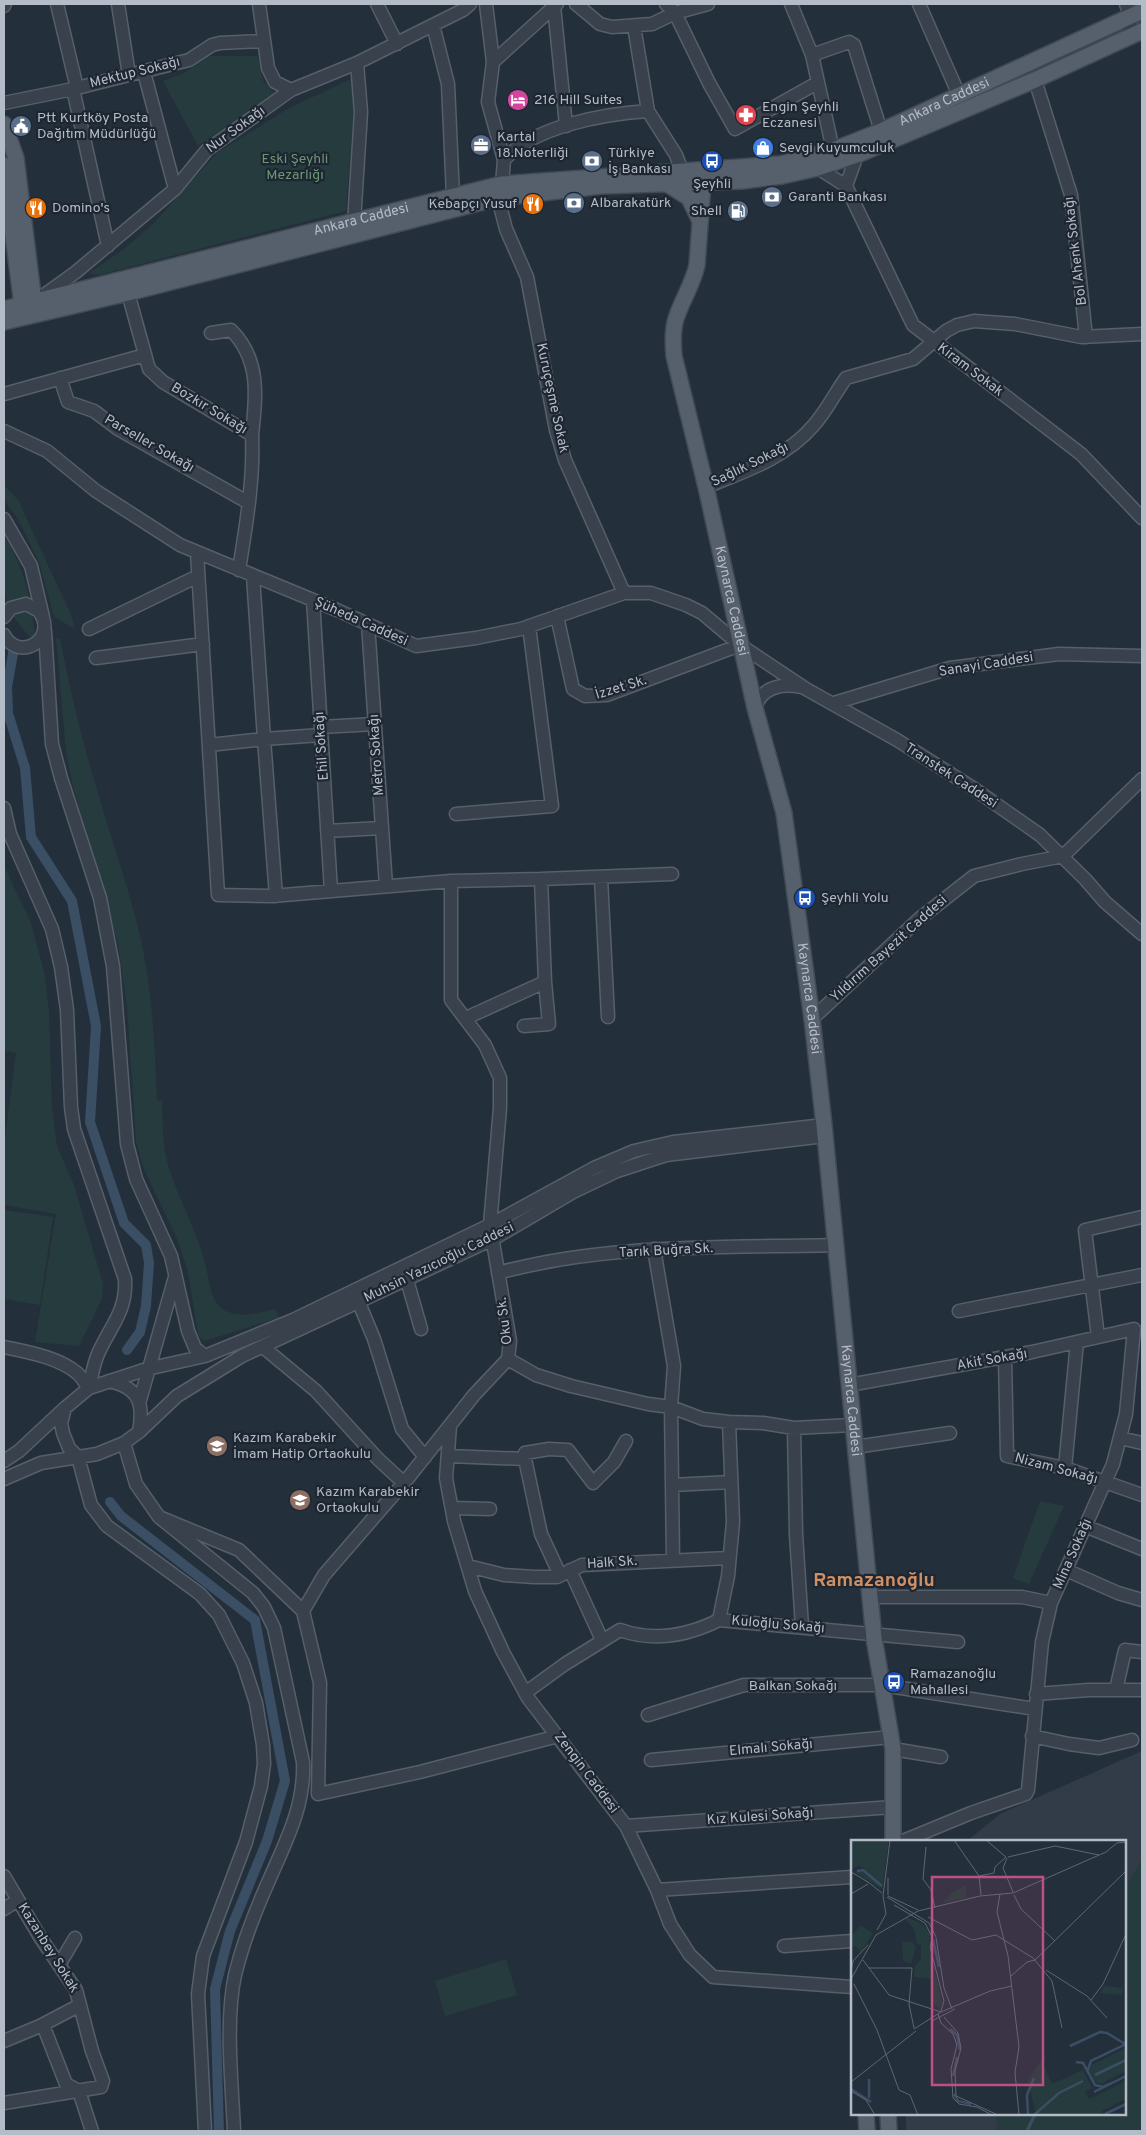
<svg xmlns="http://www.w3.org/2000/svg" width="1146" height="2135" viewBox="0 0 1146 2135" font-family="Overpass,sans-serif">
<rect width="100%" height="100%" fill="#242f3c"/>
<path fill="#323c49" d="M1142,1751V2131H906V2114H1125V1841H967L1000,1814Z"/>
<path fill="#263b3d" d="M209,56H258L263,81L274,93L198,146L163,81L184,73Z
M353,78L355,93L346,211L99,275L89,273L124,249L152,225L217,153L289,108Z
M4,485L18,500L72,617L75,629L54,617L39,562L18,519L4,500Z
M4,535C25,568 33,606 36,645L8,610L4,588Z
M56,638L60,639C70,688 81,738 96,786C110,836 128,885 140,935C152,990 155,1045 157,1101L162,1100C163,1119 162,1142 167,1161C177,1198 198,1230 206,1268C210,1282 210,1300 223,1309C238,1320 260,1312 276,1309L279,1318L204,1341L198,1335L188,1272L177,1239L143,1167L136,1141L127,1007L118,944L73,787L66,752Z
M4,866L31,923L45,975L49,1011L52,1108L57,1146L74,1185L103,1284L102,1299L79,1346L35,1342L56,1214L4,1205V1146L16,1053L4,1051Z
M4,1210L53,1217L40,1305L4,1299Z
M1040,1501L1064,1506L1029,1584L1013,1578Z
M1142,1859V2131H998L995,2114H1125V1888Z
M506,1959L517,1995L445,2016L435,1981Z"/>
<g fill="none" stroke-linecap="round" stroke-linejoin="round">
<path stroke="#3a4e64" stroke-width="3" d="M1027,2131L1035,2114"/>
<path stroke="#3a4e64" stroke-width="10" d="M14,648L7,687L8,713L25,768L31,837L72,901L96,1026L90,1122L124,1223L146,1245L149,1263L146,1306L140,1332L127,1350
M110,1502L121,1516L255,1620L285,1781L267,1841L230,1931L215,1989L219,2131"/>
<g stroke="#565f6a" stroke-width="15">
<path id="minor" d="M57,4L77,88
M118,4L129,75
M259,4L268,68L275,82L291,90
M377,4L397,44
M486,4L493,62
M576,4L600,24L612,27L652,24L675,13L708,4
M666,4L675,13L709,83L735,129L817,83
M791,4L812,55L833,150
M919,4L959,95
M1126,4L1131,17L1129,37
M4,6L5,4
M554,6L566,126
M433,25L448,84L453,196
M634,26L648,111L676,155L682,171
M812,55L849,42L854,45L881,131
M144,72L175,189
M1035,80L1071,195L1086,337
M73,89L108,246
M4,103L73,89L189,60L212,45L220,43L264,41
M504,160C534,126 604,114 648,111
M818,168L846,186
M502,184L504,160L488,102L493,62L557,4
M846,186L913,325L1081,454L1142,518
M846,186L857,155
M498,198L506,229L527,277L556,430L565,460L624,593
M354,222L361,112L357,63
M128,293L149,369L163,382L252,435C256,397 261,360 231,330L211,333
M40,298L76,272L175,189L207,150L291,90L357,63L463,10L470,4
M60,378L68,402L94,411L118,429L249,503
M4,394L145,355
M4,431L47,451L96,491L180,545L337,610L416,646L476,638L521,629L624,593H651L686,605L702,613L740,645L806,689L897,740L973,788L1040,835L1085,879L1105,902L1142,934
M706,487C743,472 786,458 813,426C826,412 835,393 846,378L913,359L946,331L957,325L974,321L1015,324L1081,337L1142,334
M4,519L31,566L43,617
M239,570C246,525 254,481 252,435
M313,600L331,891
M557,616L573,689L585,696L607,695L740,645
M4,617L11,608L26,604L39,611C59,639 19,663 4,635
M368,624L386,886
M89,629L198,576
M45,631L52,744L61,778L100,898L113,966L127,1144L136,1179L171,1256L188,1331L195,1348L205,1356
M96,658L203,644
M834,703L950,668L1059,654L1142,656
M755,708C761,687 782,683 801,687
M321,727L375,724
M209,745L264,739L253,576
M4,808L10,834L52,929L61,967L67,1010L71,1107L74,1129L125,1279C127,1312 110,1326 98,1354C93,1365 92,1377 89,1388
M456,814L552,806L529,626
M327,831L382,828
M601,878L608,1017
M541,879L672,874
M451,881L541,879L545,982L466,1018
M276,896L264,739L321,735
M812,1019L919,919L974,876L1022,864L1063,856L1142,779
M524,1026L549,1024L545,982
M654,1249L674,1366L671,1407L673,1560
M498,1273C607,1243 724,1248 836,1245
M407,1280L421,1329
M359,1303L374,1339L402,1429L425,1457
M959,1311L1142,1275
M1098,1337L1085,1230L1142,1217
M4,1347C27,1352 58,1357 77,1373C82,1377 85,1383 89,1388
M263,1347L316,1391L378,1459L404,1483
M1005,1357L1007,1456L1065,1468L1142,1495
M508,1359L536,1375L571,1386L648,1404L671,1407L703,1419L729,1422L763,1423L794,1428L853,1425
M109,1381C140,1388 144,1404 139,1432
M849,1385L1032,1352L1134,1329L1126,1414L1113,1464L1051,1603L1042,1642L1028,1790L1026,1794L971,1813L903,1841
M140,1400L175,1277
M65,1408L61,1423L63,1433L69,1448L78,1457L91,1505L107,1526L200,1594L219,1615L243,1663L256,1703L263,1745L264,1764L261,1786L246,1842L203,1956L198,1994L205,2131
M450,1426L446,1478L454,1521L475,1591L503,1652L528,1698L626,1826L657,1890L670,1924L690,1955L713,1977L852,1987
M794,1428L796,1534L802,1627
M1120,1438L1142,1443
M124,1443L136,1484L159,1517L253,1593L264,1607L274,1628L303,1762C305,1805 287,1839 270,1878C256,1909 243,1942 235,1975C225,2021 232,2083 234,2131
M855,1447L950,1433
M448,1456L525,1459L541,1534L560,1575
M525,1459V1453L549,1449L568,1450L593,1483L614,1462L626,1441
M4,1461L19,1451L65,1408L89,1388L147,1369L205,1356L293,1320L490,1225L594,1168L634,1151L673,1142L824,1125
M1065,1468L1077,1342
M4,1479L41,1463L97,1454L124,1443L139,1432L177,1396L242,1356L493,1239L573,1192L617,1171L666,1155L825,1136
M672,1485L731,1482
M452,1508L490,1509
M159,1517L239,1550L303,1611L324,1575L408,1478L474,1395L508,1359L510,1341L490,1225L500,1108V1078L485,1045L451,1000V881L272,896L218,895L197,553
M1085,1526L1142,1549
M468,1566L504,1575L534,1577H557L582,1565L729,1558
M570,1570L602,1640
M1066,1570L1118,1593L1142,1600
M870,1597H1022L1051,1603
M303,1611L320,1683L318,1794L420,1772L558,1736
M719,1620L728,1576L733,1522L729,1422
M1116,1690L1125,1650L1142,1652
M525,1693L565,1664L620,1630C654,1642 687,1636 719,1620L958,1642
M1036,1694L1089,1690H1142
M648,1715L744,1685H882L1035,1709
M1032,1736L1069,1744L1099,1748L1132,1740
M893,1749L941,1757
M651,1760L891,1737
M626,1826L893,1807
M4,1876L40,1937L76,1990L92,2051L103,2081L101,2087L4,2103
M657,1890L852,1877
M4,1909L18,1900
M784,1946L852,1941
M59,1965L75,1938
M43,2025L66,2084L79,2091L92,2131
M4,2041L40,2026L80,2005"/>
</g>
<g stroke="#414a55" stroke-width="18">
<g id="major">
<path d="M4,124L16,158L34,303L32,312"/>
<path d="M4,165L22,305L28,313"/>
<path id="s1" d="M704,170L697,265C693,283 684,297 678,313C672,327 673,341 674,356L706,487L755,708L784,813L812,1019L824,1125L874,1638L893,1749V1841"/>
<path d="M667,184L689,198L700,221"/>
<path id="s2" d="M4,309L502,184L781,164L833,150L881,131L1142,11"/>
<path d="M4,322L128,293L498,198L601,186L742,181L782,176L818,168L857,155L1035,80L1142,31"/>
<path d="M866,2114L867,2131"/>
<path d="M888,2114L889,2131"/>
</g>
</g>
<use href="#minor" stroke="#38414c" stroke-width="12"/>
<use href="#major" stroke="#56606c" stroke-width="15"/>
</g>
<defs>
<g id="hotel-disc" transform="scale(1.125)"><circle r="9.5" fill="#d1479c" stroke="#1d2631"/><path d="M-6-4.5h1.5V1H6V5H4.5V3h-9V5H-6ZM-4 0a1.8 1.8 0 1 1 3.6 0ZM.5 0V-2.5h3Q6-2.5 6 0Z" fill="#fff"/></g>
<g id="pharmacy-disc" transform="scale(1.125)"><circle r="9.5" fill="#e0444e" stroke="#1d2631"/><path d="M-2-6h4v4h4v4h-4v4h-4v-4h-4v-4h4Z" fill="#fff"/></g>
<g id="civic-disc" transform="scale(1.125)"><circle r="9.5" fill="#5c6f8a" stroke="#1d2631"/><path d="M-.6-6.5H3V-4.5H.6V-3L4-1V1h2V6H-6V1h2V-1L-.6-3ZM-1.2 2.5V6h2.4V2.5Z" fill="#fff"/></g>
<g id="office-disc" transform="scale(1.125)"><circle r="9.5" fill="#5c6f8a" stroke="#1d2631"/><path d="M-6-3h4V-5.5h4V-3h4V5H-6ZM-1-4.5V-3h2v-1.5ZM-6 0V1H6V0Z" fill="#fff"/></g>
<g id="shop-disc" transform="scale(1.125)"><circle r="9.5" fill="#3f7fe0" stroke="#1d2631"/><path d="M-5-2.5h2.3a2.7 3.5 0 0 1 5.4 0H5L5.5 6h-11ZM-1.5-2.5h3a1.5 2.3 0 0 0-3 0Z" fill="#fff"/></g>
<g id="bank-disc" transform="scale(1.125)"><circle r="9.5" fill="#5c6f8a" stroke="#1d2631"/><path d="M-6-4H6V4H-6ZM0-2.3a2.3 2.3 0 1 0 0 4.6a2.3 2.3 0 1 0 0-4.6Z" fill="#fff"/></g>
<g id="bus-disc" transform="scale(1.125)"><circle r="9.5" fill="#1a4fb4" stroke="#1d2631"/><path d="M-5-6H5V4H4V6H2V4H-2V6H-4V4H-5ZM-3.5-4V0h7V-4ZM-3.5 1.2v1.5H-2V1.2ZM2 1.2v1.5H3.5V1.2Z" fill="#fff"/></g>
<g id="restaurant-disc" transform="scale(1.125)"><circle r="9.5" fill="#e8710a" stroke="#1d2631"/><path d="M-5-6h1v4h1v-4h1v4h1v-4h1v5L-1.5 .5V6h-2V.5L-5-1ZM5-6V6H3V1.5H1.5Q1.5-4 5-6Z" fill="#fff"/></g>
<g id="fuel-disc" transform="scale(1.125)"><circle r="9.5" fill="#5c6f8a" stroke="#1d2631"/><path d="M-5.5-6h7V0h2V4h1.3V-2.5L3-4.5l.8-.8L6-3V5H2.5V1h-1V6h-7ZM-4.2-4.7v3.2H.2V-4.7Z" fill="#fff"/></g>
<g id="school-disc" transform="scale(1.125)"><circle r="9.5" fill="#8d6e63" stroke="#1d2631"/><path d="M0-5L7-2L0 1L-7-2ZM-4 1L0 2.5L4 1V4Q0 6-4 4Z" fill="#fff"/></g>
</defs>
<g fill-rule="evenodd">
<use href="#hotel-disc" x="518" y="100"/>
<use href="#pharmacy-disc" x="746" y="115"/>
<use href="#civic-disc" x="21" y="126"/>
<use href="#office-disc" x="481" y="145"/>
<use href="#shop-disc" x="763" y="148"/>
<use href="#bank-disc" x="592" y="161"/>
<use href="#bus-disc" x="712" y="161"/>
<use href="#bank-disc" x="772" y="197"/>
<use href="#bank-disc" x="574" y="203"/>
<use href="#restaurant-disc" x="533" y="204"/>
<use href="#restaurant-disc" x="36" y="208"/>
<use href="#fuel-disc" x="738" y="211"/>
<use href="#bus-disc" x="805" y="898"/>
<use href="#school-disc" x="217" y="1446"/>
<use href="#school-disc" x="300" y="1500"/>
<use href="#bus-disc" x="894" y="1682"/>
</g>
<g text-anchor="middle" dominant-baseline="central" stroke-width="4.5" stroke-linejoin="round" paint-order="stroke">
<g font-size="14" fill="#b4bcc7" stroke="#1d2631">
<text transform="translate(135 73) rotate(-14)">Mektup Sokağı</text>
<text stroke="none"><textPath href="#s2" startOffset="968">Ankara Caddesi</textPath></text>
<text transform="translate(236 130) rotate(-36)">Nur Sokağı</text>
<text stroke="none"><textPath href="#s2" startOffset="368">Ankara Caddesi</textPath></text>
<text transform="translate(1076 251) rotate(-97)">Bol Ahenk Sokağı</text>
<text transform="translate(970 370) rotate(37)">Kiram Sokak</text>
<text transform="translate(552 398) rotate(78)">Kuruçeşme Sokak</text>
<text transform="translate(209 409) rotate(31)">Bozkır Sokağı</text>
<text transform="translate(149 444) rotate(30)">Parseller Sokağı</text>
<text transform="translate(750 465) rotate(-26)">Sağlık Sokağı</text>
<text stroke="none"><textPath href="#s1" startOffset="442">Kaynarca Caddesi</textPath></text>
<text transform="translate(361 622) rotate(24)">Şüheda Caddesi</text>
<text transform="translate(986 665) rotate(-9)">Sanayi Caddesi</text>
<text transform="translate(621 688) rotate(-17)">İzzet Sk.</text>
<text transform="translate(322 746) rotate(-94)">Ehil Sokağı</text>
<text transform="translate(377 755) rotate(-94)">Metro Sokağı</text>
<text transform="translate(951 776) rotate(33)">Transtek Caddesi</text>
<text transform="translate(889 949) rotate(-42)">Yıldırım Bayezit Caddesi</text>
<text stroke="none"><textPath href="#s1" startOffset="848">Kaynarca Caddesi</textPath></text>
<text transform="translate(666 1251) rotate(-3)">Tarık Buğra Sk.</text>
<text transform="translate(439 1263) rotate(-26)">Muhsin Yazıcıoğlu Caddesi</text>
<text transform="translate(505 1321) rotate(-97)">Oku Sk.</text>
<text transform="translate(992 1360) rotate(-10)">Akit Sokağı</text>
<text stroke="none"><textPath href="#s1" startOffset="1252">Kaynarca Caddesi</textPath></text>
<text transform="translate(1056 1469) rotate(15)">Nizam Sokağı</text>
<text transform="translate(1073 1554) rotate(-66)">Mina Sokağı</text>
<text transform="translate(612 1563) rotate(-4)">Halk Sk.</text>
<text transform="translate(778 1625) rotate(5)">Kuloğlu Sokağı</text>
<text x="793" y="1686">Balkan Sokağı</text>
<text transform="translate(771 1748) rotate(-5)">Elmalı Sokağı</text>
<text transform="translate(586 1773) rotate(53)">Zengin Caddesi</text>
<text transform="translate(760 1817) rotate(-4)">Kız Kulesi Sokağı</text>
<text transform="translate(48 1948) rotate(58)">Kazanbey Sokak</text>
</g>
<g font-size="14" fill="#b4bcc7" stroke="#1d2631" text-anchor="start">
<text x="534" y="100">216 Hill Suites</text>
<text x="762" y="107">Engin Şeyhli<tspan x="762" dy="16">Eczanesi</tspan></text>
<text x="37" y="118">Ptt Kurtköy Posta<tspan x="37" dy="16">Dağıtım Müdürlüğü</tspan></text>
<text x="497" y="137">Kartal<tspan x="497" dy="16">18.Noterliği</tspan></text>
<text x="779" y="148">Sevgi Kuyumculuk</text>
<text x="608" y="153">Türkiye<tspan x="608" dy="16">İş Bankası</tspan></text>
<text x="712" y="184" text-anchor="middle">Şeyhli</text>
<text x="788" y="197">Garanti Bankası</text>
<text x="590" y="203">Albarakatürk</text>
<text x="517" y="204" text-anchor="end">Kebapçı Yusuf</text>
<text x="52" y="208">Domino's</text>
<text x="722" y="211" text-anchor="end">Shell</text>
<text x="821" y="898">Şeyhli Yolu</text>
<text x="233" y="1438">Kazım Karabekir<tspan x="233" dy="16">İmam Hatip Ortaokulu</tspan></text>
<text x="316" y="1492">Kazım Karabekir<tspan x="316" dy="16">Ortaokulu</tspan></text>
<text x="910" y="1674">Ramazanoğlu<tspan x="910" dy="16">Mahallesi</tspan></text>
</g>
<g font-size="14" fill="#6c9774" stroke="#1d2631">
<text x="295" y="159">Eski Şeyhli<tspan x="295" dy="16">Mezarlığı</tspan></text>
</g>
<g font-size="19" font-weight="bold" fill="#d09066" stroke="#1d2631">
<text x="874" y="1581">Ramazanoğlu</text>
</g>
</g>
<g transform="translate(851 1840)">
<rect width="275" height="275" fill="#242f3c"/>
<path d="M0,0H38L31,49L3,32L13,29L9,26L1,28ZM115,45V58L90,64L102,52ZM57,78L72,84L79,94L78,106L91,162L89,168L80,163L82,139L63,137L64,126L70,119V105L66,104L63,89L54,79ZM9,85L22,93L10,112L4,106L0,109V97ZM51,101L61,102L65,107L60,124L52,121ZM273,142L271,155L249,153L253,145L259,149L255,146L271,148ZM275,208V231L250,244L244,242L238,231L240,225ZM194,215L193,226L201,244L232,230L241,248L234,251L238,259L275,241V259L251,271L253,275H185L177,240Z" fill="#263b3d"/>
<path fill="none" stroke="#3a4e64" stroke-width="2.5" d="M6,31L12,30L31,46M82,100L88,127M99,189L106,195L109,210M219,206L249,192L256,193L274,204M225,222L232,223L244,245L252,247L261,243M236,232L240,221L275,204M244,235L275,220M102,236L106,217M0,249L20,262M243,252L275,236M103,254L107,261L120,264M18,258V239M254,274L275,264M177,275L176,255L183,238M183,275L208,253L232,241"/>
<path fill="none" stroke="#5e6774" stroke-width="1" d="M103,0L128,36M135,0L155,17M75,7L72,39L80,50L84,68M157,17L204,6L248,15M156,18L152,28L162,52M0,32L17,42M128,36L143,33L144,27L155,17M128,36L130,55M17,42L31,53M0,54L17,44M149,54L146,72L157,116L168,207L164,232L168,275M37,55V38M163,55L170,69L204,101M37,56L67,70M36,57L78,83L85,97M43,65L74,83L81,97M77,77L121,100L145,95L182,118L201,141L211,188M26,90L35,74L32,56L39,0M81,98L79,107L93,161L90,171M85,98L93,148L101,169M12,120L38,155L90,172M18,128H61L58,164L63,188M195,130L236,156L256,178M0,131L2,121L17,105M160,136L176,122L184,120L275,31M0,139L25,95L67,71L129,56L162,53L255,12L266,3L275,2M3,144L26,190L48,250L59,255L67,275M240,160L252,144L275,94M87,174L90,183L102,194L106,205L100,229L102,258L108,264L126,267L141,275M93,177L107,193L110,208L104,231L105,256L147,275M81,181L104,169M63,189L90,172L139,151L161,146M0,242L65,191M0,251L15,260L24,275"/>
<path fill="#bd5181" fill-opacity="0.15" stroke="#bd5181" stroke-width="2.5" d="M81,37H192V245H81Z"/>
<rect width="275" height="275" fill="none" stroke="#b4bcc7" stroke-width="2.5"/>
</g>
<rect width="1146" height="2135" fill="none" stroke="#b4bcc7" stroke-width="10"/>
</svg>
